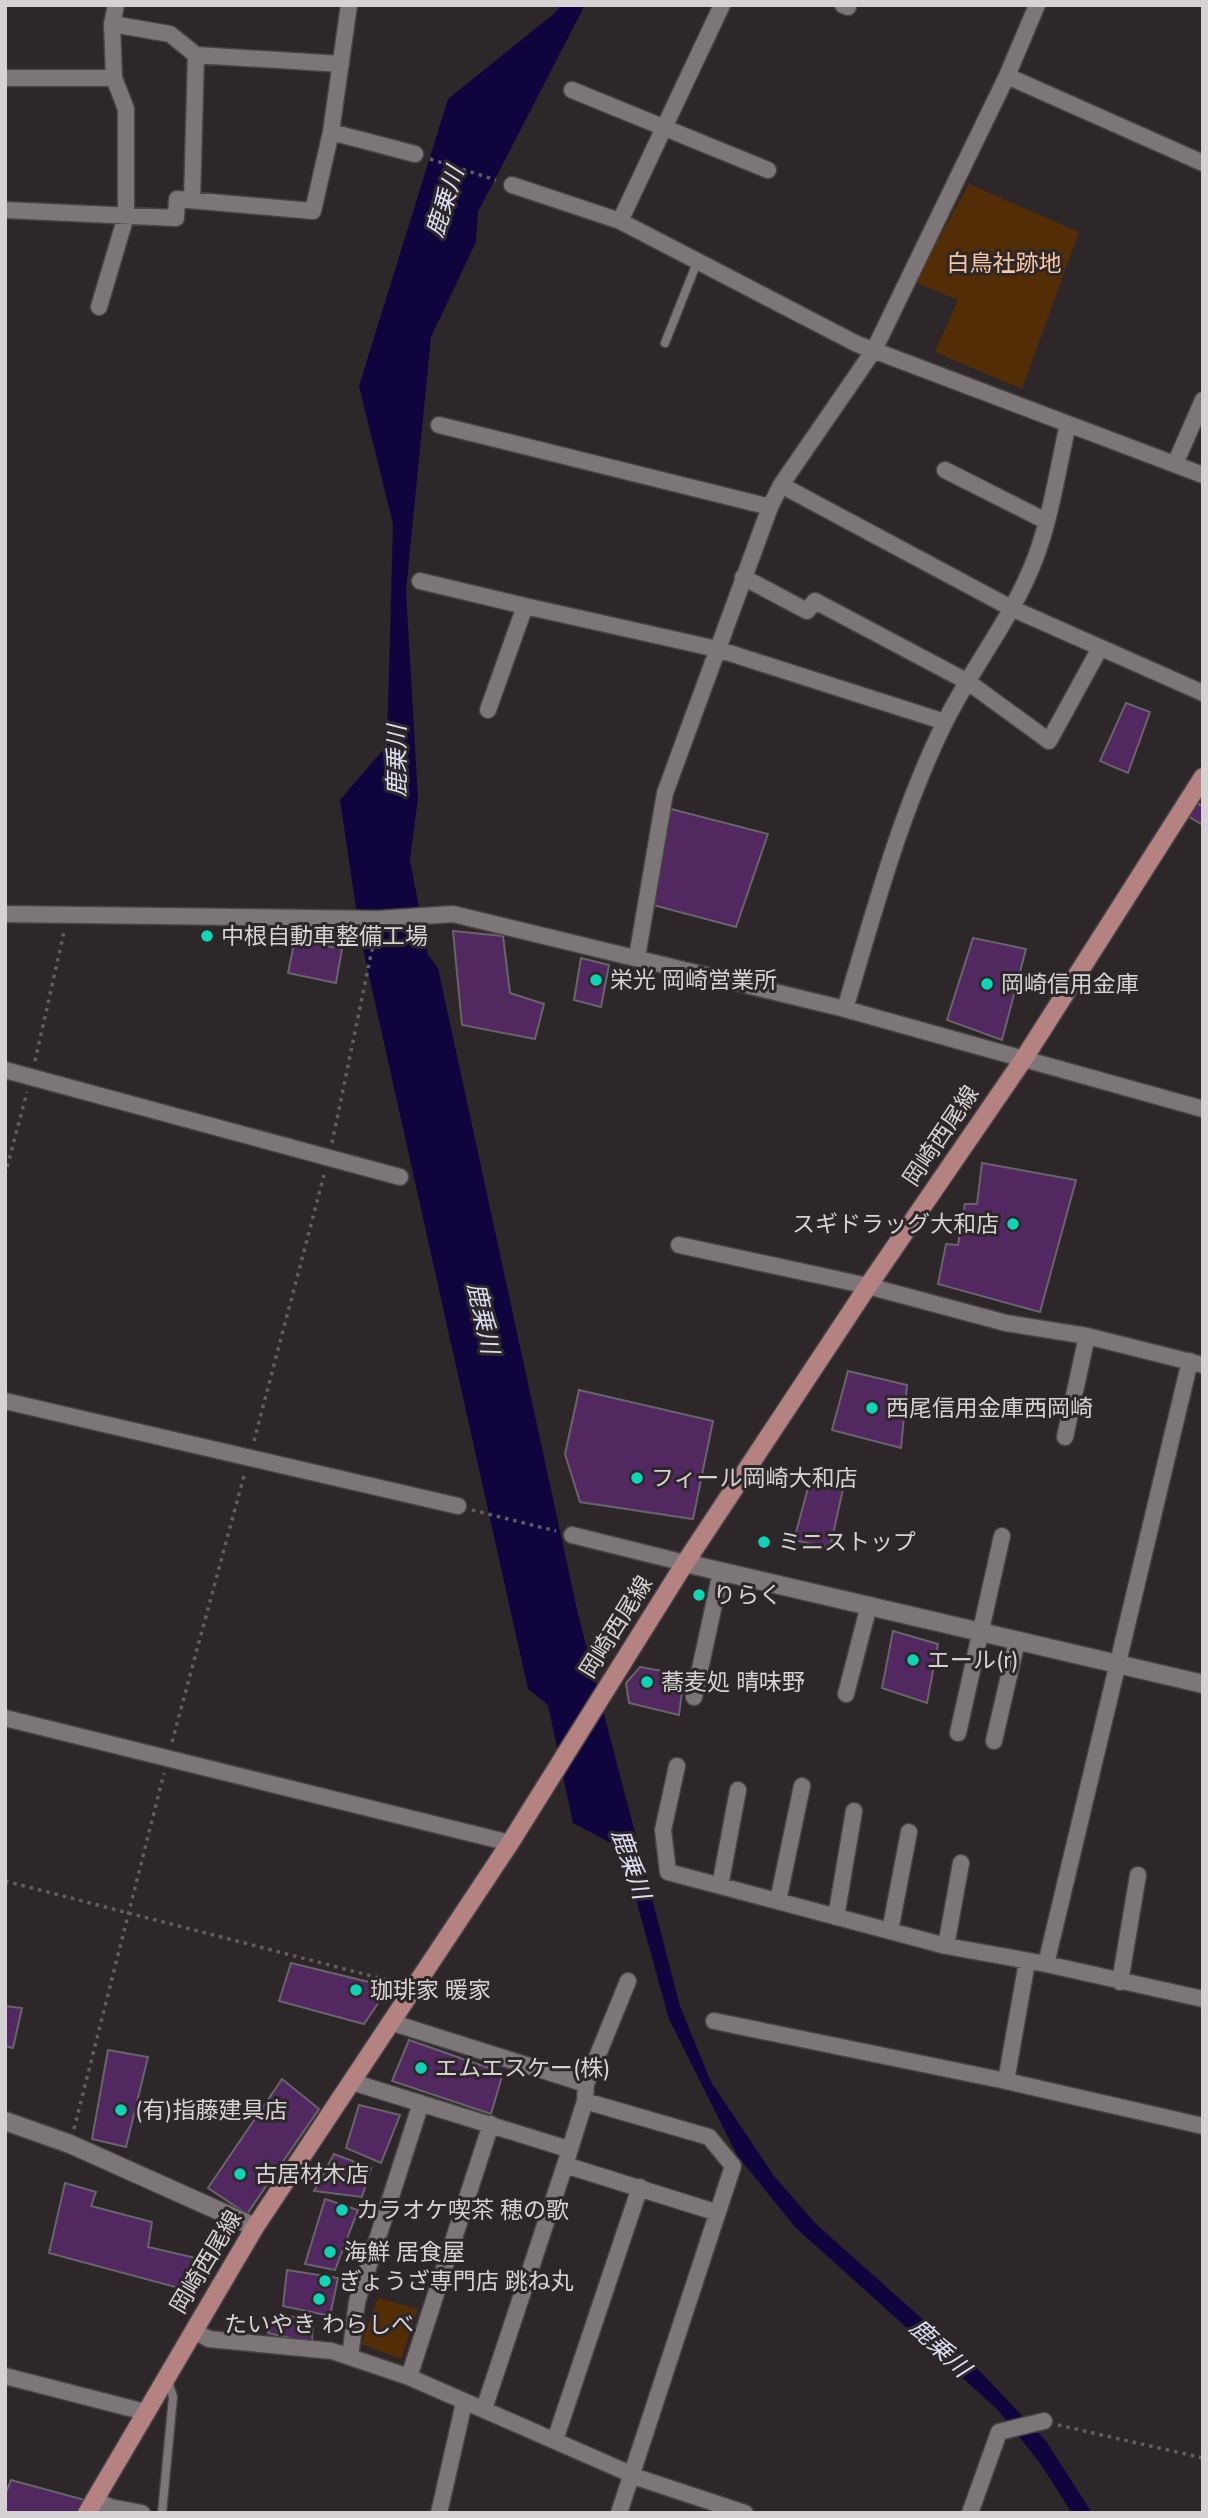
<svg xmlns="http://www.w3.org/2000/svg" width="1208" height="2518" viewBox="0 0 1208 2518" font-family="'Nunito Sans','Noto Sans JP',sans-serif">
<rect width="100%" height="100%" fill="#2d2729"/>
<path fill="#532d06" d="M969,184L1079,232L1022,389L935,352L958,300L915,282Z
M378,2298L418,2309L401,2359L361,2344Z"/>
<path fill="#10043f" d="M560,5H585L478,212L476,242L431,337L406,591L418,798L410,860L428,955L438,968L578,1614L680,2006L711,2082L774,2176L816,2224L976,2367L1046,2441L1092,2513H1072L1040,2463L997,2409L795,2227L737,2155L669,2019L622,1849L573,1823L548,1705L528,1689L360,935L340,800L387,745L393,524L359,386L448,99L556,12Z"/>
<path fill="#512960" stroke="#68646a" stroke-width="2" d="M1126,703L1150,712L1128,773L1100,761Z
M1196,803L1203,806V825L1186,815Z
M671,809L768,834L736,927L653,905Z
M453,931L503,936L510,993L544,1004L535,1039L462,1025Z
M973,938L1026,949L1002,1040L947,1020Z
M295,939L342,949L336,983L288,973Z
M581,958L609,965L601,1007L574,1000Z
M982,1163L1076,1180L1040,1312L938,1284L946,1244L958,1245L965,1204H977Z
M848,1371L907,1385L901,1448L832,1430Z
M579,1390L713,1421L693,1519L580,1502L565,1454Z
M809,1484L843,1489L830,1548L794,1540Z
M893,1631L938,1644L927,1703L882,1688Z
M640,1667L684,1675L679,1715L629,1703L626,1683Z
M291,1963L389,1987L364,2024L279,2001Z
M5,2006L22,2008L13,2048L5,2046Z
M409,2040L503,2073L491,2114L392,2081Z
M108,2050L148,2057L126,2147L92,2139Z
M282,2079L319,2109L247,2214L208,2188Z
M359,2105L400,2115L381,2163L346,2148Z
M334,2154L371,2168L362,2197L314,2191Z
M65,2183L96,2192L91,2206L152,2222L148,2247L200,2259L194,2292L49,2253Z
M325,2199L358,2210L335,2270L305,2264Z
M287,2270L338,2278L330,2316L283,2306Z
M276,2314L313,2320L312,2343L268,2333Z
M11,2480L85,2500L77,2513H5V2495Z"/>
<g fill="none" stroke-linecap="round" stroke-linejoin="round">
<g stroke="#474244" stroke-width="11">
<path id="lane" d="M665,343L698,260
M162,2513L173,2397L168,2381"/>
</g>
<g stroke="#474244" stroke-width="19">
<path id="street" d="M843,5L848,7
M112,24L170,34L196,55L192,200
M196,55L341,64
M1007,76L1203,163
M5,78H114
M572,90L768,170
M331,132L415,154
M512,185L620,221L857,344L1203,475
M5,210L176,218L177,199L313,211L331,132L349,5
M620,221L722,5
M99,307L126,216V109L114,78L112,24L116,5
M439,425L770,507
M1175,464L1203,400
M945,470L1044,520
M781,485L1011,608L1203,693
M743,577L807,611L815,601L968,682L1049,741L1100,648
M420,581L525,606
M488,710L525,606L717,649L945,722
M5,914L378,919L453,914L845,1009L1203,1109
M637,957L665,793L770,507L781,485L874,350L1007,76L1037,5
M845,1009C874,912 900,813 945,722C972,667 1013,617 1035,559C1051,517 1058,468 1068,424
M5,1070L400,1177
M679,1245L868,1286L1006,1323L1087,1336L1203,1365
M5,1401L458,1506
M1065,1437L1087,1336
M572,1535L685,1563
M846,1694L869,1605
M694,1697L721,1572
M5,1718L510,1843
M958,1733L1002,1536
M994,1741L1017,1641
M677,1766L663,1830L668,1872L946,1946L1046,1964L1203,1999
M720,1886L738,1790
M778,1901L802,1786
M836,1917L854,1811
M890,1931L909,1832
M946,1946L961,1863
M1046,1964L1190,1361
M1120,1982L1138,1875
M714,2021L1006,2081L1203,2126
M390,2022L586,2084
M1006,2081L1027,1962
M352,2082L568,2149
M585,2101L709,2137L733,2166L619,2513
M565,2165L715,2212
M194,2331L209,2339L332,2351L409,2377L642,2479L745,2513
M350,2357L357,2302L421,2103
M5,2376L145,2412
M409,2377L491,2124
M484,2409L565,2165L585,2101L586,2084L628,1981
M555,2440L640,2187
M95,2500L110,2507L142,2513
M439,2513L464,2403
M970,2513L999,2432L1044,2421"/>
</g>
<g stroke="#474244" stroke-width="21">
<path id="secondary" d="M685,1563L1203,1684
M5,2121L70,2144L255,2227"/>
</g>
<g stroke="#474244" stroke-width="21">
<path id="primary" d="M87,2513L255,2227L510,1843L685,1563L868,1286L1023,1060L1203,777"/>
</g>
<path stroke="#635d5f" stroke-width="3.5" stroke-dasharray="3.5 5" stroke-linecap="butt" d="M430,159L496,180
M35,1061L64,932
M332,1143L375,935
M5,1175L27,1092
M254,1441L324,1175
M472,1510L556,1531
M172,1742L245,1472
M5,1881L395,1982
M74,2129L164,1773
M1058,2425L1203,2458"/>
<use href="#lane" stroke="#7d7679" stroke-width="8"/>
<use href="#street" stroke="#7d7679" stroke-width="16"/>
<use href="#secondary" stroke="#7d7679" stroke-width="18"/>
<use href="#primary" stroke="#b48381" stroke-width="18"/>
</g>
<g fill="#0dd5b5" stroke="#2d2729" stroke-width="2.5">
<circle cx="207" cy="936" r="7"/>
<circle cx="596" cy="980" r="7"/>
<circle cx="987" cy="984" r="7"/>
<circle cx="1013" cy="1224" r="7"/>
<circle cx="872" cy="1408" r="7"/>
<circle cx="637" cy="1478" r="7"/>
<circle cx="764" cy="1542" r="7"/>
<circle cx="699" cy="1595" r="7"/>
<circle cx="913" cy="1660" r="7"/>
<circle cx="647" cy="1682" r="7"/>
<circle cx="356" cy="1990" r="7"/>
<circle cx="421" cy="2068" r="7"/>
<circle cx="121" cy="2110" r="7"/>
<circle cx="240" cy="2174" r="7"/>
<circle cx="342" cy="2210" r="7"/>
<circle cx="330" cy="2252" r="7"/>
<circle cx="325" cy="2281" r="7"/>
<circle cx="319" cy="2299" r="7"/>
</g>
<g text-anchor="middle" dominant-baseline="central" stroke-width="6" stroke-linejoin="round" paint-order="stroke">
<g font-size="23" fill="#fac79f" stroke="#2d2729">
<text x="1004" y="263">白鳥社跡地</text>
</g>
<g font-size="23" fill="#d6d2d4" stroke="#2d2729" text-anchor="start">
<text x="221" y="936">中根自動車整備工場</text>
<text x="610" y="980">栄光 岡崎営業所</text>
<text x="1001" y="984">岡崎信用金庫</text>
<text x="999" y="1224" text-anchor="end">スギドラッグ大和店</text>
<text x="886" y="1408">西尾信用金庫西岡崎</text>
<text x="651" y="1478">フィール岡崎大和店</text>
<text x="778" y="1542">ミニストップ</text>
<text x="713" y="1595">りらく</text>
<text x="927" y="1660">エール(r)</text>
<text x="661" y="1682">蕎麦処 晴味野</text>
<text x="370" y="1990">珈琲家 暖家</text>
<text x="435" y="2068">エムエスケー(株)</text>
<text x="135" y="2110">(有)指藤建具店</text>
<text x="254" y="2174">古居材木店</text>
<text x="356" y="2210">カラオケ喫茶 穂の歌</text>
<text x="344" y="2252">海鮮 居食屋</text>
<text x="339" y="2281">ぎょうざ専門店 跳ね丸</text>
<text x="319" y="2324" text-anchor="middle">たいやき わらしべ</text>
</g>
<g font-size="23" fill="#d6d2d4" stroke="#2d2729">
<text transform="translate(941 1136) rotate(-56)">岡崎西尾線</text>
<text transform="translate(616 1627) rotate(-58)">岡崎西尾線</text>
<text transform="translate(206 2262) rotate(-59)">岡崎西尾線</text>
</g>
<g font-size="24" font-style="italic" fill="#dbdef1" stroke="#2d2729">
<text transform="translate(445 202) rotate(-72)">鹿乗川</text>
<text transform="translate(397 761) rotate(-90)">鹿乗川</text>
<text transform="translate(483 1318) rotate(78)">鹿乗川</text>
<text transform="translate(631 1864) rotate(71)">鹿乗川</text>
<text transform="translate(940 2348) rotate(43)">鹿乗川</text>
</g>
</g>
<rect width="1208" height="2518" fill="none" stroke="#d6d2d4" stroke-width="14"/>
</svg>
